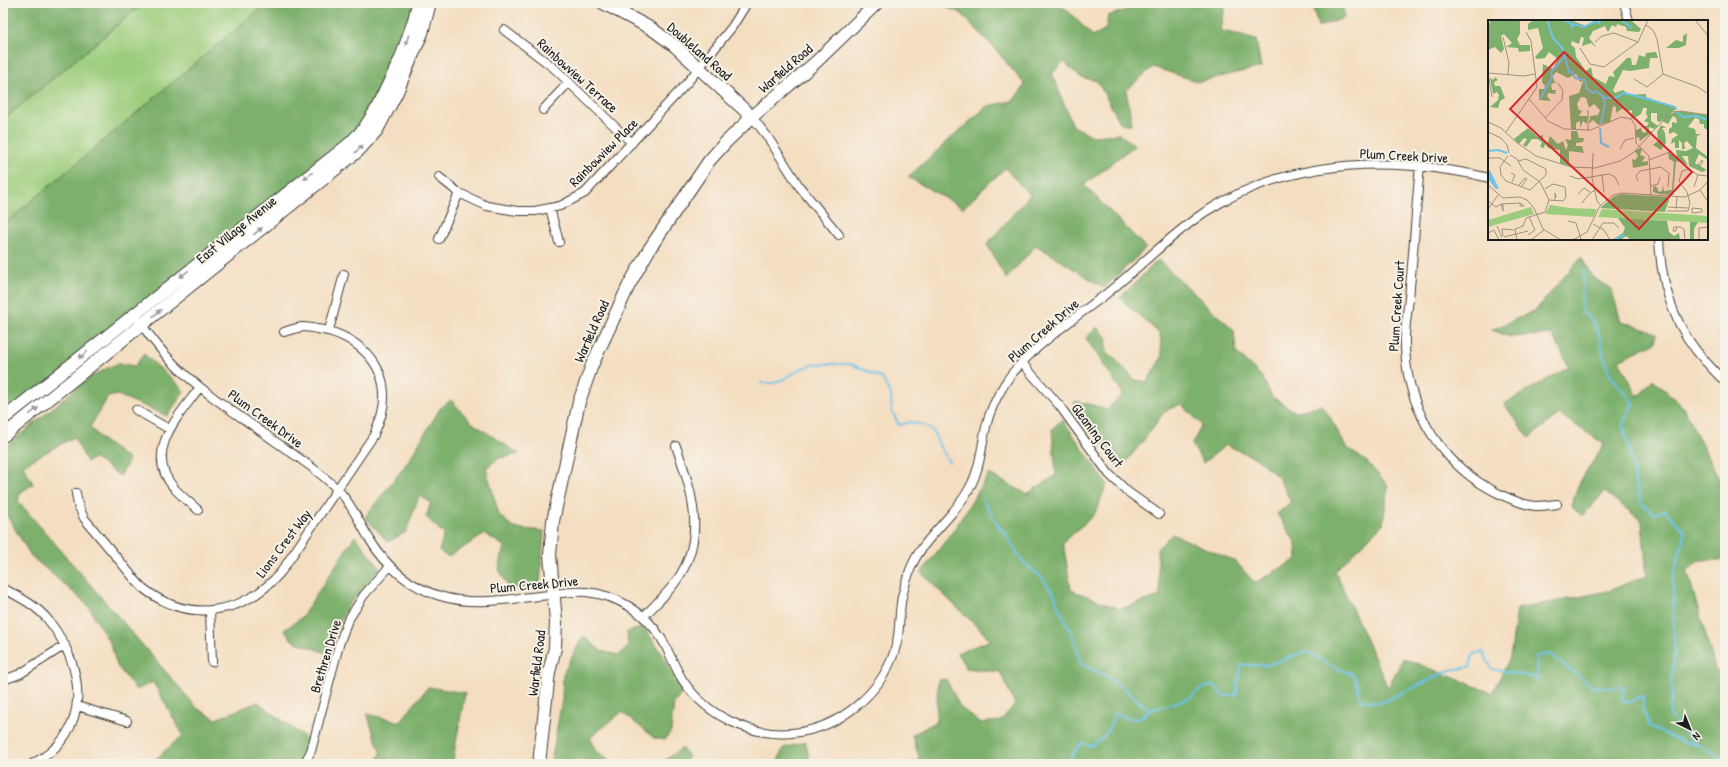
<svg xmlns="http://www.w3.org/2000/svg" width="1728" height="767" viewBox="0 0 1728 767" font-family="'Patrick Hand',sans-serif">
<rect width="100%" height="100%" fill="#f7f3e8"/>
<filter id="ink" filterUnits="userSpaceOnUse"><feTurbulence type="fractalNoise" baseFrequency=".025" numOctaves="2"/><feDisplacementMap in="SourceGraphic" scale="8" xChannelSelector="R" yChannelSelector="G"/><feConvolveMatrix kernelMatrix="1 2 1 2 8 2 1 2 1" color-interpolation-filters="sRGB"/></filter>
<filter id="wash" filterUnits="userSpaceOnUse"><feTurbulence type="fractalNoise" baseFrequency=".012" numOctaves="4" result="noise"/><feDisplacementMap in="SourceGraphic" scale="16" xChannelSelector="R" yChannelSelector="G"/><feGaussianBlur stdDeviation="0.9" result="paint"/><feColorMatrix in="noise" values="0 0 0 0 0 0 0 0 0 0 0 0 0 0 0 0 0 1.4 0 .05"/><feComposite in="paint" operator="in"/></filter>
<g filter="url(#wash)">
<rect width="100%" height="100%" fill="#f4dec1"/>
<path fill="#9ccd7d" stroke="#5c744c" d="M144,3H267L3,225V120Z"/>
<path fill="#7db06c" stroke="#4c6644" d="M3,3H144L3,120Z
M267,3H418L414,20L363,130L3,419V225Z
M936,3H1057L1068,11L1093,36L1106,29L1108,16L1146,3H1226L1220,30L1256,40L1261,67L1199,82L1153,67L1126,90L1132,124H1121L1097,81L1080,77L1064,62L1052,74L1073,126L1093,136L1119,134L1135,145L1084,185L1146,248L1104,288L1036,245L1006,279L987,244L1030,195L1005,168L963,208L908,177L987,106L1013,101L1025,85L996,50L961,13Z
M1312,3H1343L1344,18L1318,27Z
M1581,257L1593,278L1611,288L1621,321L1656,333V342L1619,360L1638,397L1653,379L1683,407L1721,483H1725V560H1700L1687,570L1716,672H1725V764H909L920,760L912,735L936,722L938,680L946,679L960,707L980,723L1001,721L1015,704L1000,672L966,668L957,653L991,640L921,573L956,527L989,474L1027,494L1056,475L1052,429L1062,419L1107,484L1094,515L1063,542L1071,590L1120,609L1160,596L1157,549L1172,534L1235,561L1255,583L1297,559L1296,543L1277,514L1291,502L1278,477L1256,458L1226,445L1203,463L1192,444L1202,425L1181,404L1165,411L1143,441L1120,469L1074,404L1076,401L1107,409L1123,394L1086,338L1097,327L1107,338L1106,350L1135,380L1147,382L1162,357L1160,334L1120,298L1158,260L1234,330L1236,352L1262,377L1272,397L1296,412L1321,405L1330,417L1346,447L1367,462L1388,486L1383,524L1335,571L1388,688L1403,658L1492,693L1510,658L1517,609L1609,591L1637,579L1647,577L1642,521L1605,492L1582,516L1571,506L1580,482L1604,444L1559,414L1529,438L1504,404L1569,367L1552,334L1511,337L1492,330L1536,310Z
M144,354L181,387L184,392L167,416L118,395L108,397L90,427L101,439L129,460L120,476L94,458L87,462L74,437L23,465L33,484L20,493L18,501L198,709L216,719L258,702L308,740L299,763L255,764L253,759L236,764H150L183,735L153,682L136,690L117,666L111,645L87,604L31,556L3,509V449L90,377L118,363L135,366Z
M451,400L471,422L519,454L499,458L486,468L499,515L514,528L544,531L540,585L510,590L499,569L504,546L485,534L448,557L439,551L444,534L426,517L431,502L419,496L406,532L388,542L365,517L407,463L441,407Z
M355,536L380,568L347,607L334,634L329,654L293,641L284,630L301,618Z
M643,627C659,647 672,669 682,693L674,703L671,731L665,740L654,738L622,712L590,738L597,751L613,764H586L580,758L576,764H551L562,699L563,674L583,636L601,651L619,655L628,647L627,632Z
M428,687L465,693L453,760L457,764H374L381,754L367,714L400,722Z
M806,742L810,764H777L783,748Z
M682,748L689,757L682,764H643L664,761Z"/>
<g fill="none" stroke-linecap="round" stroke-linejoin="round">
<path stroke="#6dc3ea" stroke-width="2" d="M1584,269L1581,311C1606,328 1598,349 1609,372C1615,384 1627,392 1633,404L1623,423L1633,466L1634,481L1642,504L1655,514L1665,510L1685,532L1673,578L1674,659L1671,681L1672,698L1669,714L1695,744
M761,383H774L788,377L800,369L814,364H851L882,378L891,396L892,411L899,425L910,422L923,425L933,431L940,447L949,462
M982,499L999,527L1005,533L1023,562L1042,578L1055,595L1058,606L1073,636L1081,664L1106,676L1127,691L1149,710
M1068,764L1072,755L1082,743L1091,746C1106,739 1110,728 1115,713L1127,718L1139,719L1150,710L1190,698L1199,690L1213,685L1223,696L1236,695L1241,665H1267L1307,651L1329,665L1354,675L1361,700L1381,703L1450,670L1470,667L1473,654L1483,652L1492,669L1537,678L1536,656L1549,654L1593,687L1609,688L1625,686L1622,700L1630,702L1643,696V710L1650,727L1683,742L1702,746L1725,761"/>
</g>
</g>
<g filter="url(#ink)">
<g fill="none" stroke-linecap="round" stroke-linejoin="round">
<g stroke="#3c3935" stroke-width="10">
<path id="street" d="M1624,3L1629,21
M504,30L554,68L632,143
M543,110L569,82
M752,117L767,136L799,186L839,235
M1420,166C1416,207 1414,247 1410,287C1409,306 1404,326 1405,345C1406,397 1429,444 1470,476C1486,488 1515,504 1536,506C1542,506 1550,505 1557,504
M439,177L459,193L487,206L517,211H535L560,206L585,193L686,84L732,27L747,3
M550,208L559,242
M439,239L459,193
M1659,239C1661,285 1674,328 1706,362C1712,368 1718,376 1725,381
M134,314C146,331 159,349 174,364C204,394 242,417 276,442C299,458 322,473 341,493C353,507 360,524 370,540C386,566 410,587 440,596C475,607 514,598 549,595C561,593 574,591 586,592C617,595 645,612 661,638C669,651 674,666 682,679C705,715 750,737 792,733C841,729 886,690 897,642C900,628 899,611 902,597C904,588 907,578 910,570C922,538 953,519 969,489C980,470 981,449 986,427C989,413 996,398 1004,385C1025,351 1074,319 1106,294C1140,267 1169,236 1205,212C1273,168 1356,158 1435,168C1453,171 1471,173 1489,178
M329,330L344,274
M1022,363L1059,405L1109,474L1128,492L1159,514
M136,410L169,429
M76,493L78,505L84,518C97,534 110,549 123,565C129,572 135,581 143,588C188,624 244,615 281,572L374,435C380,422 385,408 384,394C383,358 350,333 317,329C313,328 307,327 302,327C296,328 290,330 284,332
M198,510C191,503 182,497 175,489C142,453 178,417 200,387
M3,589L8,591C23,599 38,607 49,621C86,668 93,733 32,764
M210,611L212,662
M644,616C656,604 668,593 677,580C707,537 692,491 676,446
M3,680L20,674L65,645
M77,706L127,721
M304,764L311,751L339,645L347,622L364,595L390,566"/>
</g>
<g stroke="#3c3935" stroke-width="14">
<path id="secondary" d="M603,3L652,29L675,46L752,117
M3,419L348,145L363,130L376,110L401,58L414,20L418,3
M3,436L358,151L377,130L396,94L422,33L430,3
M539,764L549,672L555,648L556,621L550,555L553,521L579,402L592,365L629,285L650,248L709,161L726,142L752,117L816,62L877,3"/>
</g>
<use href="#street" stroke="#fff" stroke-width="8"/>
<use href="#secondary" stroke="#fff" stroke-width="12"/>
</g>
<defs><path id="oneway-solid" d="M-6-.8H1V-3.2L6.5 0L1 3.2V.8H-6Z"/></defs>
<g fill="#999">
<use href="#oneway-solid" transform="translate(407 40) rotate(109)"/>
<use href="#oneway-solid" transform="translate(359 149) rotate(-44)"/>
<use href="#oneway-solid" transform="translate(308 176) rotate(142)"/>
<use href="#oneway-solid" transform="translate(258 231) rotate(-39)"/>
<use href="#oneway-solid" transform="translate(184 274) rotate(142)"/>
<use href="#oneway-solid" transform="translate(157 313) rotate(-39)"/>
<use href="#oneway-solid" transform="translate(83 355) rotate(141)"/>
<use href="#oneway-solid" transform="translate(34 411) rotate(-38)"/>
</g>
</g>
<g text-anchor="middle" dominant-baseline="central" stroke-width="4" stroke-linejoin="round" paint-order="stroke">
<g font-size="14" fill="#1c1c1c" stroke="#f7f3e8">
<text transform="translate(700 51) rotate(41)">Doubleland Road</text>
<text transform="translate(785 68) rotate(-41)">Warfield Road</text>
<text transform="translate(578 75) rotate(42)">Rainbowview Terrace</text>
<text transform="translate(603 152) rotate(-45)">Rainbowview Place</text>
<text transform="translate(1404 155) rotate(3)">Plum Creek Drive</text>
<text transform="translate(236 229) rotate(-39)">East Village Avenue</text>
<text transform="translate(1396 306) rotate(-86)">Plum Creek Court</text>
<text transform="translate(1043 330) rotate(-41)">Plum Creek Drive</text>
<text transform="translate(591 331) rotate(-66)">Warfield Road</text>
<text transform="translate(266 418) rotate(36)">Plum Creek Drive</text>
<text transform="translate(1098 435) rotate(53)">Gleaning Court</text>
<text transform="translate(283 543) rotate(-53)">Lions Crest Way</text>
<text transform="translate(534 584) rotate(-5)">Plum Creek Drive</text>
<text transform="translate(325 656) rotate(-73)">Brethren Drive</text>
<text transform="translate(536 663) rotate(-83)">Warfield Road</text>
</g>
</g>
<g transform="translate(1488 20)">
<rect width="220" height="220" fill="#f4dec1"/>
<path d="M62,185L82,188L109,189L106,197L57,194ZM43,187L46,194L0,207V200ZM114,189L220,196V203L110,197Z" fill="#9ccd7d"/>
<path d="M3,0H32V14L29,19L32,25H42V31L31,32L30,28L18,27L24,23L16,14L13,16L16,29L13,33L7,27L0,30V35V6ZM45,0H82L98,6L112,0H143L153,9L151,12L139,11L138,7L129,4L128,7L124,5L120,12L117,6L105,11L101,18L109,28L103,23L94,26L96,18L93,17L91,24L84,21L83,25L87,28L88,37L98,51L103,47L105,57L118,64L121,56L127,57L125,52L139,38H143L144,45H148L151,35L157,37L158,33L168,32L170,38H162L161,48L142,51L135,50L125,70L127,73L135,70L141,75L158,74V77L189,88L172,102L169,101V93H163V101L170,106L166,109L161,107V112L165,111L152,121L151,117L148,118V110L153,108L154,112L158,113V109L152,106H159L161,103L156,101L160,97L158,94L159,88H155L153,94L145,99L143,98L144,90L141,91L135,88L128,93V87L125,86L122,102L110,105L105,100L101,104L102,96L110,95L112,90L106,84L101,88L98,78L93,77L89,84L91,90L94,91L91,96H100L99,104L95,101L92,108V101L88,103V109H83L81,76L91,73L95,61L92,62L88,54L80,58L68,52L65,56L66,61L69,62L63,64L64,70H68L67,74L60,73L59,76L63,81L51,80V69H56L57,66L54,62L55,44L65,49L70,39L61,32L57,38L49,39L47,37L55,28L50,8L40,10V4ZM199,13L198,25L191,28H178L188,20L195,22V16ZM7,57L10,60L6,62L7,66H12L17,78L12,81L10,88L2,87L10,80L11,75L9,72L5,74L2,58L5,60ZM191,91L220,95V110L216,108V104H212L211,99L207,98L200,107L207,109L208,114H213L209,116L208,128L220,137V140L211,134L207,143L219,150L214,152L201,146L200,136H194L200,145L188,141L185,175L171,174L165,172V167L168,166L171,172L174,171L175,165L176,171L184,170L186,142L181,139L180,132L189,137L188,130L198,131L205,128L199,121L196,123L197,129H194V123L191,120V128H187V122L183,124L184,119L190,115L186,112L181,114V109L184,107V102L189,103L188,98L185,96L180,104L174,101L181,94ZM173,105L178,108H174L177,113L178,123L173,130L165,125L170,121L169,112ZM40,108L50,117L55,115V120L60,123L62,116L70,124L75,121L78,130L80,125L77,119L83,120V111H89L91,118H96L95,122L88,123V126H94L96,133L81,131V146L72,143V130L60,128L57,124L56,128L52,127L54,122L49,119H44L38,127L35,125L39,119L36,118L31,124L26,119ZM152,128L154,129L152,135L157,137L154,142L160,141V145L145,148L144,139L147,140L150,136L147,131ZM133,174L182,177L177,192L112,188L125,177ZM130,198L179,201L181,212L186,216L191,213L192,220H143L138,216L132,220H124L135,213L137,208ZM202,202H210L206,209V220H202Z" fill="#7db06c"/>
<path d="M0,149L3,152L11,169H8L0,159Z" fill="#6dc3ea"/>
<path fill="none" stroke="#6dc3ea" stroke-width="2" d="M59,0L65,18L75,29L81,52H84L87,58L97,60L99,69L105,73L107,71L118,78H127L136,73L156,78L187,87L188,90M75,0L83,3L84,7L86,4L96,7L108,1L111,3L113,0M133,0L144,8M52,79L64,57L63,52L76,37M189,92L195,97L209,96L220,100M113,103L117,84L115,77M112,108L113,123L121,127M0,131L10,130L19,133M125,220L136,215"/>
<path fill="none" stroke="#9e907f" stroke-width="1" d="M207,0L220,16M158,5L165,10L169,19L175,54L210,67L220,74M15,17L21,43L20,54M107,22L114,16L126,13L150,22M92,28L102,44L116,47L150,22L160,0M0,53L36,56L47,54M0,53L4,77M146,59L159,67L175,54M41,79L60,101L76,109L103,110L133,97L143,99L147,105L148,123L161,136L163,176M57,98L74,80L75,71L70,63M0,102L13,108L28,122L48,136L83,147L107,148L132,141L146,132L183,92L193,91L220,95M100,111V90M0,112L13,118L19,125L21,133M18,112L49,67L43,21L38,12M132,129L137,120L146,118M105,133L104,158L109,181L113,186M22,135L29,139L35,150L52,162L61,180L57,192L38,198L35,206L27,209L29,220M20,136L12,147L13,155L18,161L42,170L58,155V149L38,139L30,141M0,138H12L23,146M161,140L184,131M214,140L215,141L212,146L210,145ZM23,153L27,155L24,162M114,154L116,172M82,156L90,159L121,154L127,157L131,165M150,161L148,156L152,151L173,147L181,153L180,167M0,165L15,178L32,177L39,180L46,188L55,209L73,220M31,165L37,158L39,159L33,167M163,166L170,164L172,157M206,167L210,155M57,169L65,164L77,167L78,177L75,181L61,180M212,170L220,182M90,174L96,168L102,172M0,181L8,187L13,184L32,183L36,186H32V183M66,181L68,176L67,173V178M94,183L102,173L107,170M13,184L15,191V184M180,187L200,188M204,188L214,189V192L204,193ZM0,189L10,175M188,189L189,177M179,191H200L202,183L199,172L191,161L194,151L201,149L210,155L220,156M80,201L88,203L93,219M105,204L116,210L122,220M9,206L14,217M189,207L188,211H185L186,207H192L196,209L197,220M0,213L6,210L11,220M40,215L47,210L41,197M15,216L14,209L26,210M16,217L40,211M43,220L56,210M85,220L99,212L112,186L125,175L135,173L197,177L212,170L220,161M104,220L115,203H126L131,208M211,220V208L220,207"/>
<path fill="#d62828" fill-opacity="0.15" stroke="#d62828" stroke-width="2" d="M76,32L204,152L151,209L22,89Z"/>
<rect width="220" height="220" fill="none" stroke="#1c1c1c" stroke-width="2"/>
</g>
<rect width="1728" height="767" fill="none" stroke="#f7f3e8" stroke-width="16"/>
<g transform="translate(1690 729) rotate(137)" stroke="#f7f3e8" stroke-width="3" paint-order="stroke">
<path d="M0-3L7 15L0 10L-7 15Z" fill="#1c1c1c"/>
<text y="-6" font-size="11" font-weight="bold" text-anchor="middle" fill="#1c1c1c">N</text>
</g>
</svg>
